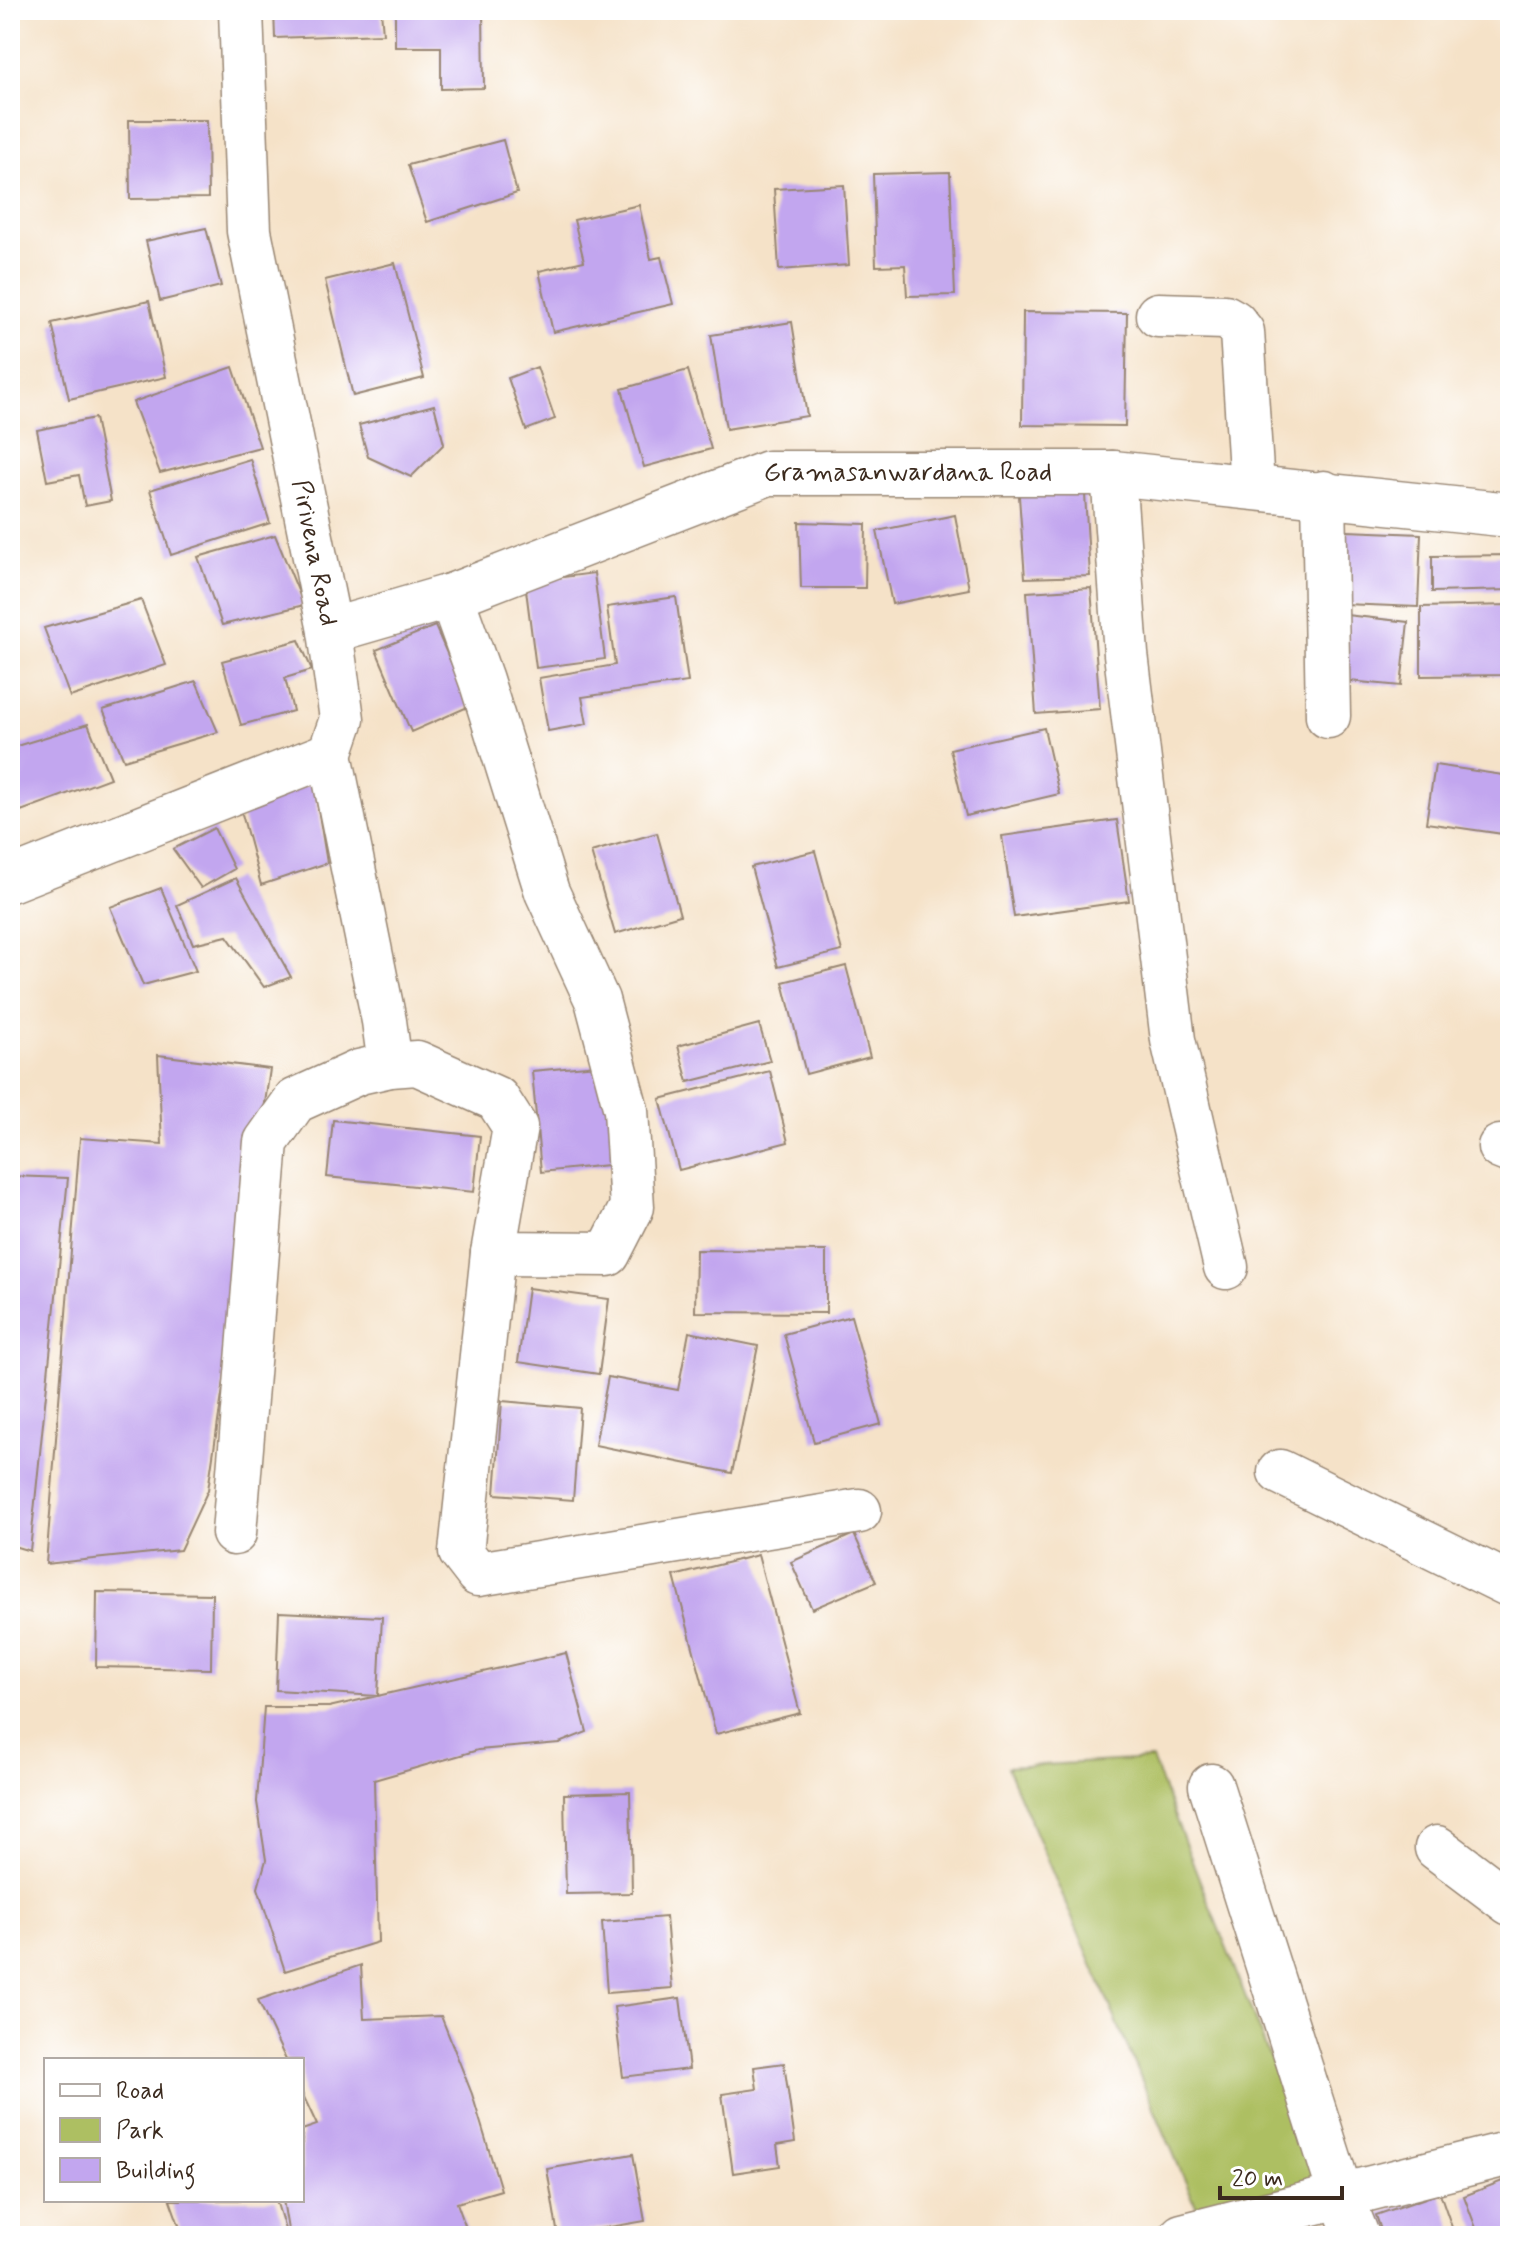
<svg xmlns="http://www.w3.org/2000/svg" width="1520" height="2246" viewBox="0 0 1520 2246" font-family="Mynerve,sans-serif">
<rect width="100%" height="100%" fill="#fff"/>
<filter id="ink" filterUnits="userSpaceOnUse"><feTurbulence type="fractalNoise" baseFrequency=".0125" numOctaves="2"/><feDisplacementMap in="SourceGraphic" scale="16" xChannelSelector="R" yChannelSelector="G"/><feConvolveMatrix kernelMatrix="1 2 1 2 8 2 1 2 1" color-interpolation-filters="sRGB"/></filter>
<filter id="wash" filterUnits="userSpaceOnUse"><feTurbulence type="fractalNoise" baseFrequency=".006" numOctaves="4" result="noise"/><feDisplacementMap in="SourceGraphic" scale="32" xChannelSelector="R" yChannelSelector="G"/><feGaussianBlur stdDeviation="1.8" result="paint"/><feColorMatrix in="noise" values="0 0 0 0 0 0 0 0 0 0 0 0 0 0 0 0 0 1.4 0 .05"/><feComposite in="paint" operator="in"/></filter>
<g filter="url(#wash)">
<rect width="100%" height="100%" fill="#f5e2c8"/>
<path fill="#adbf62" stroke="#747440" stroke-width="2" d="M1152,1759L1319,2183L1196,2206L1007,1767Z"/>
<g id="blocks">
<path fill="#c2a6ef" d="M274,10H381L383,34L275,38Z
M428,10H483L484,88L441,89V47H395V13L428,12Z
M129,120H207L208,198L130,199Z
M503,140L517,193L427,222L408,165Z
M950,172L955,295L907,296L905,265L876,266L873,174Z
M844,185L849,265L779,270L774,189Z
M639,205L651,259L661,257L673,304L553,332L539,271L584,261L574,220Z
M206,228L221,286L160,301L146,241Z
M395,263L424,378L353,396L325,280Z
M149,301L166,377L69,399L52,323Z
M1023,312L1127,313L1125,426L1022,425Z
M792,322L807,416L726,429L711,335Z
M233,367L260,447L160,473L133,402Z
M537,367L555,419L526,430L508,378Z
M688,370L711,449L644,467L622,389Z
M434,405L444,444L411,477L368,457L359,425Z
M95,418L111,501L85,506L79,475L47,481L37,430Z
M250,459L270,523L171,555L150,490Z
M1084,478L1090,576L1025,578L1018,483Z
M955,515L969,589L892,604L877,531Z
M799,522L866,524L865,588H801Z
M1347,531L1421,534L1418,607L1344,604Z
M275,535L304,605L222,625L198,557Z
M1510,555V590L1432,592V556Z
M594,573L605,659L536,668L525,582Z
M1091,588L1100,709L1036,714L1027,592Z
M676,597L688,682L582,697L587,724L548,731L539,678L615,665L607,607Z
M141,600L166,665L70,697L44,628Z
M1510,605V675L1421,676V607Z
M1346,615L1408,622L1401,686L1339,680Z
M435,626L470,706L411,732L376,650Z
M299,640L312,670L285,678L293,711L241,725L222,661Z
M196,681L218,732L124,760L103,710Z
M88,724L110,778L21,811L10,780V748Z
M1044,728L1059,794L966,816L950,749Z
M1435,765L1510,776L1503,834L1426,823Z
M314,784L327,863L261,885L238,799Z
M1117,820L1129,901L1014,917L1002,836Z
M214,828L234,869L201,888L173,849Z
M657,833L680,915L615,934L591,852Z
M815,851L842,951L778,967L751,867Z
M236,878L291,977L264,987L227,936L193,944L177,905Z
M161,888L196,971L143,985L110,907Z
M846,966L870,1057L806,1074L783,982Z
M759,1024L770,1061L688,1082L678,1046Z
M158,1055L270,1069L208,1490L180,1550L46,1564L80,1138L162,1144Z
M608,1064L617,1164L541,1172L532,1071Z
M770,1071L788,1142L679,1170L660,1099Z
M333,1120L480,1136L474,1192L327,1177Z
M10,1176L68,1178L30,1551L10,1545Z
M696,1250L826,1251V1313L695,1312Z
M528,1288L609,1299L599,1374L518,1362Z
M851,1316L881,1424L814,1442L784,1334Z
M689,1332L758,1346L732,1473L595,1445L608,1377L678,1390Z
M502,1401L580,1408L573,1500L495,1494Z
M854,1534L876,1582L812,1609L791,1562Z
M758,1555L800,1713L716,1734L674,1576Z
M97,1592L212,1594L211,1669L96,1667Z
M279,1612L382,1617L378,1696L276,1690Z
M566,1653L587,1732L559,1743L478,1750L374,1780L378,1942L285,1971L258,1888L266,1860L257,1802L264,1707H329Z
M630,1792L632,1893L566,1894L564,1794Z
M666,1917L672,1988L607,1993L602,1922Z
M361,1965L364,2019L441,2016L472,2094L501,2190L457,2203L469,2236H289L283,2200H302V2130L317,2125L302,2093V2060H286L258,2000Z
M680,1998L689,2069L623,2077L614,2007Z
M784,2063L795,2142L777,2145L780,2166L733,2173L722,2094L757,2089L754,2067Z
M633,2154L645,2221L558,2236L547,2169Z
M1510,2178V2236H1479L1464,2196Z
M1440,2193L1455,2236H1383L1376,2215Z
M170,2200H276L287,2236H183Z"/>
</g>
</g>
<g filter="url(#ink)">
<use href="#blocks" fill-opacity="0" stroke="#988673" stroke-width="2"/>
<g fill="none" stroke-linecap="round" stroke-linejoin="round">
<g stroke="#988673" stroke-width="47">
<g id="minor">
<path d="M1158,315L1225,317L1234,322L1242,332L1252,486"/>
<path d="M1113,473L1126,654L1173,1040L1226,1267"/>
<path d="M1324,493L1328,716"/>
<path id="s1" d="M330,631L451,596L768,473H1113L1510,515"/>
<path d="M330,754L384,1021L390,1065"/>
<path d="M10,880L330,754L342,719L330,631L249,231L241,10"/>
<path d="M1500,1147L1510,1151"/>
<path d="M493,1253L461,1552L478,1574L859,1511"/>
<path d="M1280,1472L1510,1585"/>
<path d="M234,1533L266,1142L295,1101L359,1072L390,1065L417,1063L497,1099L515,1127L493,1253L608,1254L632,1207L626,1110L597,1000L547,892L481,680L451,596"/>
<path d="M1211,1786L1341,2196L1357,2236"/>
<path d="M1437,1848L1510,1903"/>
<path d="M1182,2236L1510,2153"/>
</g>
</g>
<use href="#minor" stroke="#fff" stroke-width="44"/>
</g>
</g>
<g text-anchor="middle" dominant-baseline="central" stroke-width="6" stroke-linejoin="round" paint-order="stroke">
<g font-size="26" fill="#3b2a1e" stroke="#fff">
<text stroke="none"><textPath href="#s1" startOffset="606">Gramasanwardana Road</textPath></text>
<text transform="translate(314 553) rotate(79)">Pirivena Road</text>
</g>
</g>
<rect width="1520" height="2246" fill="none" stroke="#fff" stroke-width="40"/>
<rect x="44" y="2058" width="260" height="144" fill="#ffffff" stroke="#b1aaa5" stroke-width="2"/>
<rect x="60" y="2084" width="40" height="12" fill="#ffffff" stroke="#b1aaa5" stroke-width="2"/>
<text x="116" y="2098" font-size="24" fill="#3b2a1e">Road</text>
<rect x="60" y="2118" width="40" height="24" fill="#adbf62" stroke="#b1aaa5" stroke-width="2"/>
<text x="116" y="2138" font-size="24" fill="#3b2a1e">Park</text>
<rect x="60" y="2158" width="40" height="24" fill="#c2a6ef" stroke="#b1aaa5" stroke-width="2"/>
<text x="116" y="2178" font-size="24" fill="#3b2a1e">Building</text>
<path d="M1220 2186v12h122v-12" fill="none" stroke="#3b2a1e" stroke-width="4"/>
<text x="1232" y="2186" font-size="24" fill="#3b2a1e" stroke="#ffffff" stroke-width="6" paint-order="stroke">20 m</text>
</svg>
